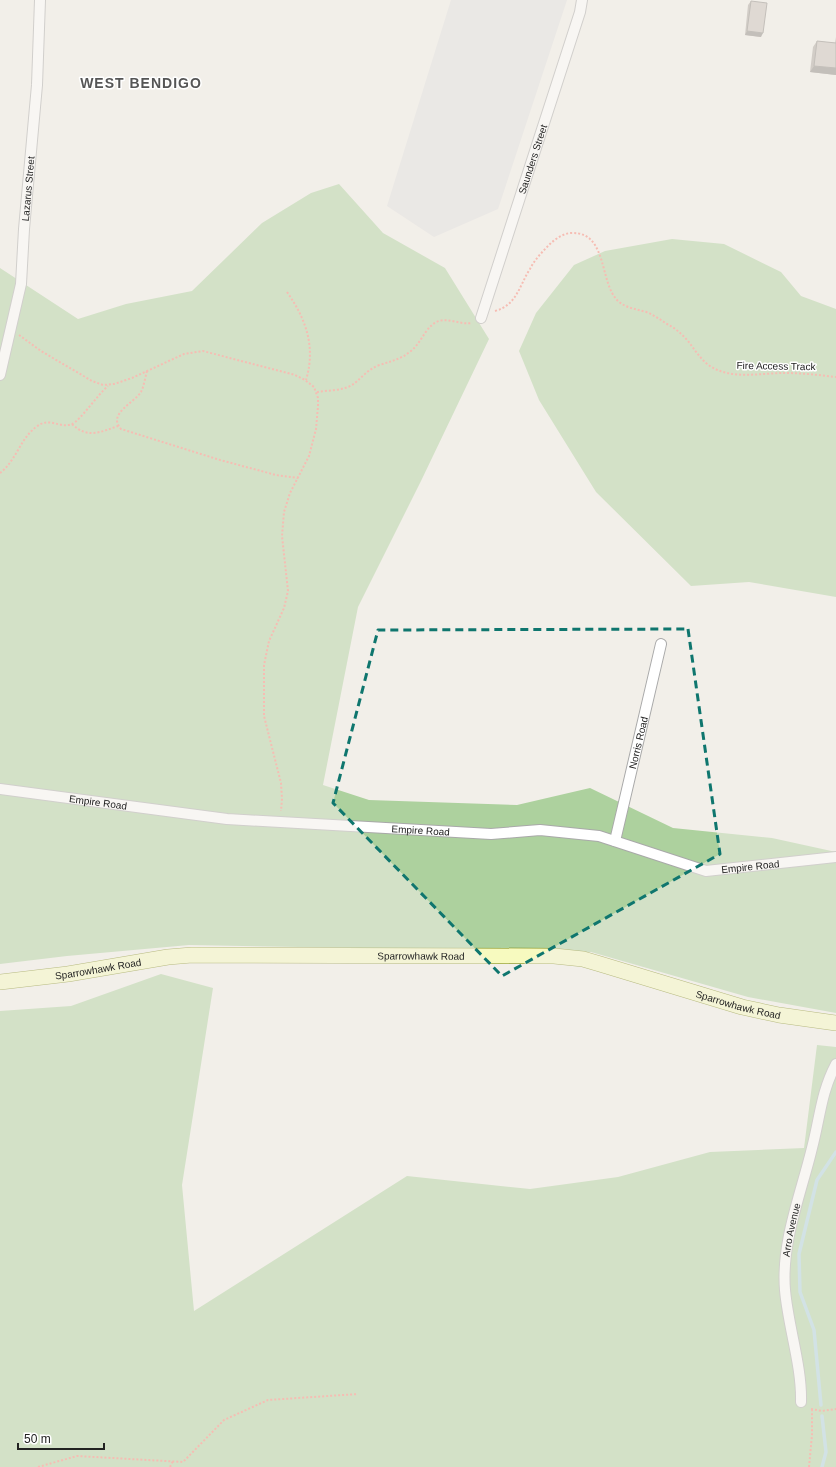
<svg xmlns="http://www.w3.org/2000/svg" width="836" height="1467" viewBox="0 0 836 1467" font-family="Arial,sans-serif">
<rect width="100%" height="100%" fill="#f2efe9"/>
<path fill="#e0dfdf" d="M451,0H567L498,209L434,237L387,206Z"/>
<path fill="#add19e" d="M339,184L383,233L445,268L489,339L421,481L358,607L323,785L369,800L517,805L590,788L673,828L772,838L836,852V1013L748,997L591,952L189,945L67,956L0,964V268L78,319L126,304L192,291L262,223L311,193Z
M672,239L724,244L781,272L801,296L836,309V597L749,582L691,586L596,492L539,400L519,351L536,313L574,265L605,251Z
M161,974L213,988L182,1185L194,1311L407,1176L530,1189L618,1177L710,1152L804,1148L817,1045L836,1047V1467H0V1011L71,1006Z"/>
<g fill="none" stroke-linecap="round" stroke-linejoin="round">
<path stroke="#aad3df" stroke-width="3.5" d="M821,1405L814,1330L800,1292L799,1254L817,1180L836,1152
M822,1416L826,1452L822,1467"/>
<g stroke="#a9a9a9" stroke-width="12">
<g id="street">
<path id="s1" d="M481,318L580,12L582,0"/>
<path id="s2" d="M0,375L21,284L24,229L37,85L40,0"/>
<path id="s3" d="M0,789L227,819L491,834L540,830L599,836L706,871L836,857"/>
<path id="s4" d="M615,841L661,644"/>
<path id="s5" d="M801,1402C802,1366 788,1326 785,1290C781,1242 801,1194 812,1148C820,1118 821,1092 836,1064"/>
</g>
</g>
<g stroke="#707d05" stroke-width="16">
<g id="secondary">
<path id="s6" d="M0,982L68,974L168,957L192,955L554,956L583,959L600,964L742,1007L779,1015L836,1023"/>
</g>
</g>
<path stroke="#fa8072" stroke-width="2" stroke-dasharray="2 2" stroke-linecap="butt" d="M287,292C306,319 316,347 306,380
M495,311C517,305 519,286 530,269C535,259 543,251 551,243C557,238 564,233 572,233C608,232 599,283 618,301C627,309 638,309 649,313C655,316 661,320 667,324C675,328 682,334 688,341C695,350 701,360 710,366C731,380 761,373 785,373C802,373 819,375 836,377
M19,335L41,351L92,381L103,385L114,384L132,378L184,354L203,351L295,375L305,380L314,387L318,398V406L316,429L309,456L290,493L284,512L282,536L288,591L284,608L269,641L264,665V716L281,783L282,799L281,811
M147,371C145,378 144,386 141,392C134,403 107,414 121,429L220,460L276,475L298,478
M317,392C329,390 345,391 355,383C362,377 368,370 377,366C390,361 401,360 412,350C422,342 426,325 439,321C450,318 461,325 472,323
M72,424C87,439 101,432 118,426
M0,473C16,461 20,439 36,427C50,416 59,429 72,424C80,421 98,394 108,386
M811,1409L822,1411L836,1409
M38,1467L77,1456L183,1462L224,1420L268,1400L358,1394
M170,1467L173,1461
M809,1467L812,1435V1409"/>
<use href="#street" stroke="#fff" stroke-width="10"/>
<use href="#secondary" stroke="#f7fabf" stroke-width="15"/>
</g>
<path fill="#aba49e" d="M751,1L761,37L745,35L748,5Z
M836,37V75L810,72L813,47L817,41L835,43Z"/>
<path fill="#8b8681" d="M747,31L763,33L761,37L745,35Z
M814,66L836,68V75L810,72Z"/>
<path fill="#c7bfb8" stroke="#8b8681" d="M751,1L767,3L763,33L747,31Z
M817,41L836,43V68L814,66Z"/>
<path d="M0 0H836V1467H0ZM688,629L720,854L502,976L333,803L378,630Z" fill="#f2efe9" fill-opacity=".55" fill-rule="evenodd"/>
<path fill="none" stroke="#0f766e" stroke-width="3" stroke-dasharray="8 5" stroke-linejoin="round" d="M688,629L720,854L502,976L333,803L378,630Z"/>
<g text-anchor="middle" dominant-baseline="central" stroke-width="3" stroke-linejoin="round" paint-order="stroke">
<g font-size="10" fill="#222" stroke="#fff">
<text stroke="none"><textPath href="#s1" startOffset="167">Saunders Street</textPath></text>
<text stroke="none"><textPath href="#s2" startOffset="189">Lazarus Street</textPath></text>
<text transform="translate(776 366) rotate(1)">Fire Access Track</text>
<text stroke="none"><textPath href="#s4" startOffset="101">Norris Road</textPath></text>
<text stroke="none"><textPath href="#s3" startOffset="99">Empire Road</textPath></text>
<text stroke="none"><textPath href="#s3" startOffset="423">Empire Road</textPath></text>
<text stroke="none"><textPath href="#s3" startOffset="759">Empire Road</textPath></text>
<text stroke="none"><textPath href="#s6" startOffset="423">Sparrowhawk Road</textPath></text>
<text stroke="none"><textPath href="#s6" startOffset="99">Sparrowhawk Road</textPath></text>
<text stroke="none"><textPath href="#s6" startOffset="747">Sparrowhawk Road</textPath></text>
<text stroke="none"><textPath href="#s5" startOffset="174">Arro Avenue</textPath></text>
</g>
<g font-size="14" font-weight="bold" letter-spacing="1" fill="#555" stroke="#fff">
<text x="141" y="83">WEST BENDIGO</text>
</g>
</g>
<path d="M18 1443v6h86v-6" fill="none" stroke="#222222" stroke-width="2"/>
<text x="24" y="1443" font-size="12" fill="#222222" stroke="#ffffff" stroke-width="3" paint-order="stroke">50 m</text>
</svg>
